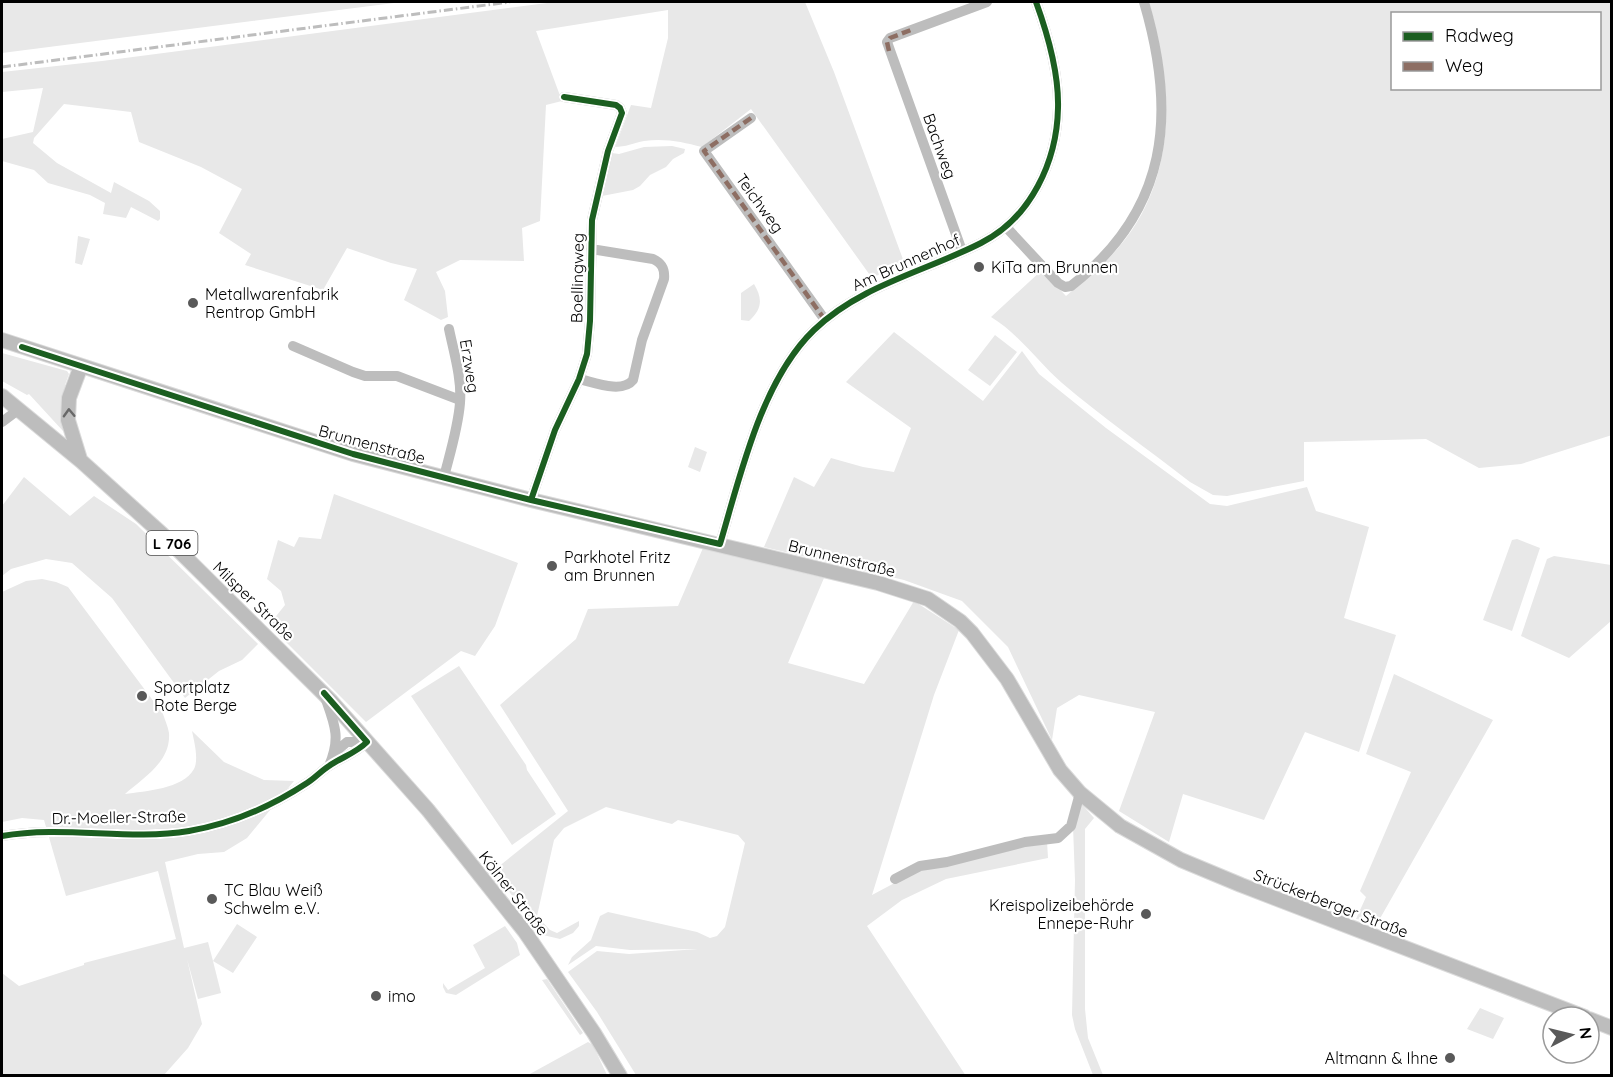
<svg xmlns="http://www.w3.org/2000/svg" width="1613" height="1077" viewBox="0 0 1613 1077" font-family="Quicksand,sans-serif">
<rect width="100%" height="100%" fill="#fff"/>
<path fill="#e8e8e8" fill-rule="evenodd" d="M2,2H402L2,53Z
M555,2H805L834,72L904,262L872,278L751,109L702,147C683,142 665,138 644,141C634,143 625,147 615,147L631,105L651,108L668,38V10L536,31L562,101L546,105L540,221L522,228L524,261L460,260L436,272L445,291L448,317L441,320L404,300L417,269L391,263L347,248L323,290L245,265L251,254L219,233L242,189L201,167L139,142L131,112L64,104L34,138L33,143L57,163L111,193L114,182L149,201L160,211V219L158,221L131,207L126,218L103,214L105,203L90,195L48,183L34,170L2,161V139L33,132L43,88L2,92V72L102,61Z
M1149,2H1611L1612,435L1521,464L1479,468L1426,439L1304,442V481L1227,496L1213,495L1190,482C1148,449 1103,418 1062,383C1038,362 1018,333 991,317L1042,270L1066,296C1079,285 1092,274 1104,263C1179,191 1175,94 1149,2ZM1392,14H1600V88H1392Z
M672,146L685,149L684,153L673,159L666,167L650,175L640,186L633,190L602,196L612,153L619,154L644,147Z
M78,236L90,239L82,265L75,263Z
M754,284C763,299 762,309 749,321L741,320V293Z
M894,332L983,401L1022,351L1039,374L1106,428L1210,504L1227,506L1307,487L1316,511L1369,527L1344,618L1396,635L1359,752L1305,732L1264,820L1183,794L1169,842L1119,811L1155,712L1079,695L1057,708L1052,740L1008,647L962,601L904,580L764,547L794,477L814,487L831,458L863,467L894,472L911,428L846,382Z
M995,335L1017,352L990,386L968,370Z
M2,353L67,371L69,374L65,385L68,386L66,429L63,431L29,394L27,395L2,381Z
M695,447L707,452L700,472L688,467Z
M24,477L70,516L94,496L136,524L258,644L242,660L219,671L185,698L112,598L72,563L46,559L11,569L2,576V506Z
M334,494L518,563L495,626L475,656L461,651L366,722L269,625L285,605L281,591L267,579L278,540L294,547L299,537L321,539Z
M1517,539L1540,548L1512,631L1483,620L1512,540Z
M703,548L824,578L788,663L864,684L914,601L959,630L934,695L872,895L919,870L1047,841L1048,858L946,879L902,900L867,926L966,1076H737L733,1074L726,1076L636,1075L597,1012L568,972L597,951L629,954L698,949L630,950L596,946L568,965L572,957L591,940L600,916L608,912L697,932L710,938L717,936L725,927L745,843L738,835L678,820L672,824L606,807L564,828L554,840L537,916L550,930L557,933L579,921V926L573,933L560,939L543,935L493,871L568,811L500,705L576,639L588,609L678,606Z
M1554,556L1611,565V621L1569,658L1521,636L1547,559Z
M42,579L56,582L68,587L163,714C165,720 168,727 169,733C171,762 143,778 125,794C145,791 183,789 194,769C199,759 194,741 192,731L224,762L264,780L294,781L247,838L224,852L198,854L165,862L184,948L208,942L213,961L237,924L257,937L233,973L213,961L221,993L198,999L187,959L202,1024L188,1048L164,1075H2V973L19,986L84,965V963L176,939L158,871L66,896L44,820L22,818L2,822V592L26,581Z
M459,666L526,765L527,770L556,814L512,845L411,696Z
M1394,674L1493,720L1378,922L1356,919L1366,897L1360,891L1411,772L1366,754Z
M1080,802L1094,818L1085,829V1009L1088,1038L1103,1075H1093L1075,1029L1072,1015L1075,880L1073,826Z
M505,926L517,943L520,955L456,995L446,993L443,987V983L448,990L485,968L473,945Z
M547,979L583,1033L580,1035L542,980Z
M1480,1008L1504,1018L1493,1039L1467,1029Z
M588,1042L593,1045L607,1075H528Z"/>
<g fill="none" stroke-linecap="round" stroke-linejoin="round">
<g stroke="#dbdbdb" stroke-width="16">
<path id="major" d="M2,340L353,454L531,500L878,583L928,599L960,621L972,633L1007,679L1060,770L1080,793L1120,826L1181,860L1241,885L1585,1017
M2,396L81,461L162,534L331,701L428,810L525,932L594,1033L620,1076
M80,459L68,420L69,398L81,366
M1589,1019L1612,1028"/>
</g>
<path stroke="#bdbdbd" stroke-width="10" d="M751,118L704,151L825,320
M1006,227L1058,283L1065,287L1071,286C1169,210 1177,114 1144,2
M962,251L887,42L890,38L987,2
M293,346L353,372L365,376H397L460,400
M579,379C593,382 622,394 633,380L642,340L664,279C665,269 662,263 653,259L591,249
M2,422L18,410
M444,477C450,453 458,428 460,403C462,379 454,353 449,329
M531,500L555,430L579,379L587,354L590,321L592,220L608,151L622,113L620,108L616,105L564,97
M720,544C740,477 761,381 814,330C861,285 924,272 981,243C1031,218 1057,161 1058,108C1059,72 1048,35 1036,2
M325,697C335,725 341,738 329,766
M334,753L347,742H367
M2,836C64,825 128,841 189,831C230,824 272,806 307,783C315,778 321,771 329,766C342,757 356,753 367,742
M895,879L920,866L947,862L1025,842L1058,838L1071,826L1080,793"/>
<use href="#major" stroke="#bdbdbd" stroke-width="14"/>
<path stroke="#bdbdbd" stroke-width="3" stroke-dasharray="9 3 1.5 3" stroke-linecap="butt" d="M2,67L510,2"/>
<path stroke="#8d6e63" stroke-width="4.5" stroke-dasharray="9 4.5" stroke-linecap="butt" d="M889,51L887,42L890,38L911,30
M751,118L704,151L825,320"/>
<g stroke="#fff" stroke-width="10">
<path id="cycleway" d="M22,347L353,454L531,500L720,544C740,477 761,381 814,330C861,285 924,272 981,243C1031,218 1057,161 1058,108C1059,72 1048,35 1036,2
M531,500L555,430L579,379L587,354L590,321L592,220L608,151L622,113L620,108L616,105L564,97
M2,836C64,825 128,841 189,831C230,824 272,806 307,783C315,778 321,771 329,766C342,757 356,753 367,742L324,693"/>
</g>
<use href="#cycleway" stroke="#1b5e20" stroke-width="6"/>
</g>
<defs><path id="oneway-chevron" d="M-2-3.5L2.5 0L-2 3.5" fill="none" stroke-width="1.6" stroke-linecap="round" stroke-linejoin="round" transform="scale(1.5)"/></defs>
<use stroke="#686868" href="#oneway-chevron" transform="translate(69 413) rotate(-92)"/>
<g fill="#595959" stroke="#fff" stroke-width="2">
<circle cx="979" cy="267" r="6"/>
<circle cx="193" cy="303" r="6"/>
<circle cx="552" cy="566" r="6"/>
<circle cx="142" cy="696" r="6"/>
<circle cx="212" cy="899" r="6"/>
<circle cx="1146" cy="914" r="6"/>
<circle cx="376" cy="996" r="6"/>
<circle cx="1450" cy="1058" r="6"/>
</g>
<g text-anchor="middle" dominant-baseline="central" stroke-width="4.5" stroke-linejoin="round" paint-order="stroke">
<rect fill="#fff" stroke="#4c4c4c" stroke-width="1.5" x="146.5" y="531" width="51" height="24" rx="4.5"/>
<g font-size="15" font-weight="bold" fill="#000">
<text x="172" y="543">L 706</text>
</g>
<g font-size="16" fill="#000" stroke="#fff">
<text transform="translate(940 146) rotate(70)">Bachweg</text>
<text transform="translate(760 203) rotate(54)">Teichweg</text>
<text transform="translate(906 262) rotate(-24)">Am Brunnenhof</text>
<text transform="translate(577 278) rotate(-89)">Boellingweg</text>
<text transform="translate(470 366) rotate(81)">Erzweg</text>
<text transform="translate(372 444) rotate(15)">Brunnenstraße</text>
<text transform="translate(842 558) rotate(14)">Brunnenstraße</text>
<text transform="translate(254 601) rotate(44)">Milsper Straße</text>
<text transform="translate(119 817) rotate(-1)">Dr.-Moeller-Straße</text>
<text transform="translate(514 893) rotate(52)">Kölner Straße</text>
<text transform="translate(1331 903) rotate(21)">Strückerberger Straße</text>
</g>
<g font-size="16" fill="#000" stroke="#fff" text-anchor="start">
<text x="991" y="267">KiTa am Brunnen</text>
<text x="205" y="294">Metallwarenfabrik<tspan x="205" dy="18">Rentrop GmbH</tspan></text>
<text x="564" y="557">Parkhotel Fritz<tspan x="564" dy="18">am Brunnen</tspan></text>
<text x="154" y="687">Sportplatz<tspan x="154" dy="18">Rote Berge</tspan></text>
<text x="224" y="890">TC Blau Weiß<tspan x="224" dy="18">Schwelm e.V.</tspan></text>
<text x="1134" y="905" text-anchor="end">Kreispolizeibehörde<tspan x="1134" dy="18">Ennepe-Ruhr</tspan></text>
<text x="388" y="996">imo</text>
<text x="1438" y="1058" text-anchor="end">Altmann &amp; Ihne</text>
</g>
</g>
<rect width="1613" height="1077" fill="none" stroke="#000000" stroke-width="6"/>
<rect x="1391" y="12" width="210" height="78" fill="#ffffff" stroke="#999999" stroke-width="1.5"/>
<rect x="1403" y="32" width="30" height="9" fill="#1b5e20" stroke="#999999" stroke-width="1.5"/>
<text x="1445" y="42" font-size="18" fill="#000000">Radweg</text>
<rect x="1403" y="62" width="30" height="9" fill="#8d6e63" stroke="#999999" stroke-width="1.5"/>
<text x="1445" y="72" font-size="18" fill="#000000">Weg</text>
<g transform="translate(1571 1035) rotate(83)"><circle r="28" fill="#ffffff" stroke="#999999" stroke-width="1.5"/>
<path d="M0-4.5L10 22L0 15L-10 22Z" fill="#595959"/>
<text y="-9" font-size="16" font-weight="bold" text-anchor="middle" fill="#000000">N</text>
</g>
</svg>
